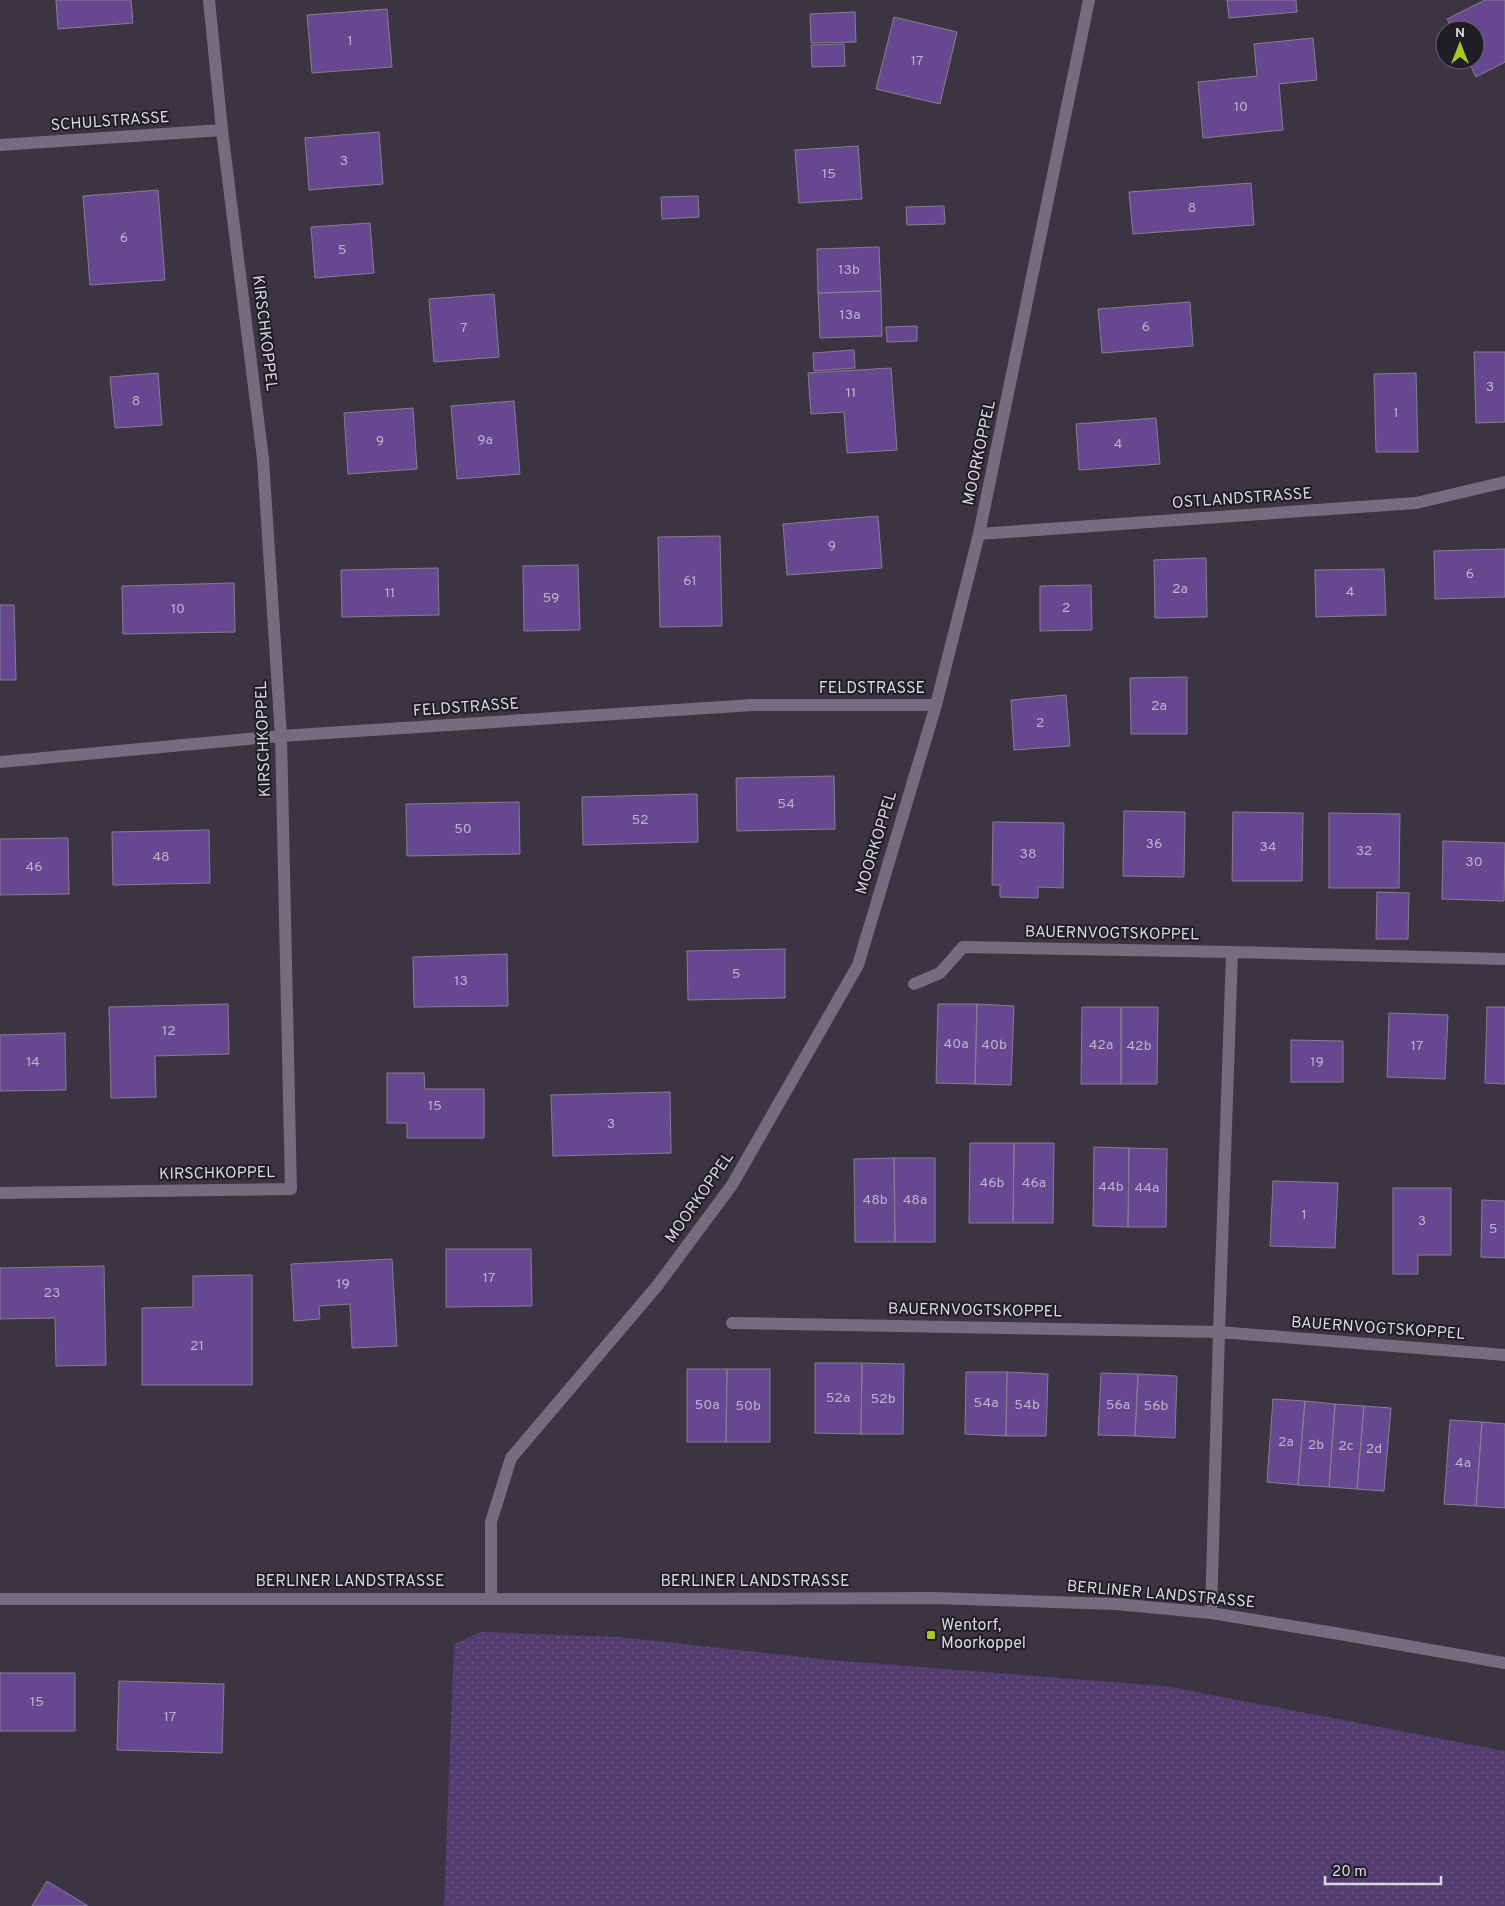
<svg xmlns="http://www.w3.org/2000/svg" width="1505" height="1906" viewBox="0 0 1505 1906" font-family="Overpass,sans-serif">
<defs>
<pattern id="green-dots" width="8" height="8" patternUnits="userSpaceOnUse" patternTransform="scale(1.25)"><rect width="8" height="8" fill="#523c70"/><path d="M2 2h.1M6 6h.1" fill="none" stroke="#6a5784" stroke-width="1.8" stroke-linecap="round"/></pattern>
</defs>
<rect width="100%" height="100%" fill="#3a3443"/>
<path fill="url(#green-dots)" d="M480,1632L620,1637L830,1660L1165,1686L1505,1751V1906H444L454,1644Z"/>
<path fill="#674790" stroke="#857f90" d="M56,0H131L133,23L58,29Z
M1227,0H1296L1297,12L1229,18Z
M1485,0H1505V62L1476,77L1468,60H1475V30H1453L1447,19Z
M387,9L392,67L312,73L307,15Z
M855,12L856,42L811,43L810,14Z
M894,17L957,32L940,104L876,89Z
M1313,38L1317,80L1279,84L1283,130L1203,138L1198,82L1257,76L1254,44Z
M844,44L845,66L812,67L811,45Z
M379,132L383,184L309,190L305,138Z
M858,146L862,199L799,203L795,150Z
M1251,183L1254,225L1133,234L1129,192Z
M158,190L165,280L90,285L83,196Z
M698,196L699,217L662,219L661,197Z
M944,206L945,224L907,225L906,207Z
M370,223L374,273L315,278L311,227Z
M879,247L881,291L818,293L817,249Z
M881,291L882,336L820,338L818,293Z
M494,294L499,357L434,362L429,299Z
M1190,302L1193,346L1102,353L1098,309Z
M917,326V341L887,342L886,327Z
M854,350L855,368L814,371L813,353Z
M1474,352H1505V422L1476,423Z
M891,368L897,450L847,453L844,412L811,414L808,373Z
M158,373L162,425L115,428L110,377Z
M1416,373L1418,452H1376L1374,374Z
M514,401L520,474L457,479L451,406Z
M413,408L417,469L348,474L344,413Z
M1156,418L1160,464L1079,470L1076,424Z
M878,516L882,568L787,575L783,524Z
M720,536L722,626L660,627L658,537Z
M1505,549V597L1435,599L1434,551Z
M1206,558L1207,617L1155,618L1154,560Z
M578,565L580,630L524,631L523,566Z
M438,568L439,615L342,617L341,570Z
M1384,569L1386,615L1316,617L1315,570Z
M234,583L235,632L123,634L122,586Z
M1091,585L1092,630L1040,631V586Z
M0,605H14L16,680H0Z
M1187,677V734H1131L1130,678Z
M1066,695L1070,746L1014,750L1011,700Z
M834,776L835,829L737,831L736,778Z
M697,794L698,842L583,845L582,797Z
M519,802L520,854L407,856L406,804Z
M1124,811L1185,812L1184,877L1123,876Z
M1233,812L1303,813L1302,881H1232Z
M1329,813L1400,814L1399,888H1329Z
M993,822L1064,823L1063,888L1038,887V898L1000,897V885H992Z
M209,830L210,883L113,885L112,832Z
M68,838L69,894L0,895V839Z
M1443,841L1505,843L1504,901L1442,899Z
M1377,892L1409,893L1408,939H1376Z
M785,949V998L688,1000L687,951Z
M507,954L508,1006L414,1007L413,957Z
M228,1004L229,1054L155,1056L156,1097L111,1098L109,1007Z
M938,1004H977L975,1084L936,1083Z
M977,1004L1014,1006L1011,1085L975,1084Z
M1082,1007H1121V1084H1081Z
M1121,1007H1158L1157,1084H1121Z
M1487,1007H1505V1084L1485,1083Z
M1389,1013L1448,1015L1445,1079L1387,1077Z
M65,1033L66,1090L0,1091V1035Z
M1291,1040L1343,1041V1082H1291Z
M387,1073H424L425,1089H484V1138H407V1123H387Z
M670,1092L671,1153L553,1156L551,1095Z
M970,1143H1014L1013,1223H969Z
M1014,1143H1054L1053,1223H1013Z
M1094,1147L1129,1148L1128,1227L1093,1226Z
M1129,1148L1167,1149L1166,1227H1128Z
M894,1158H935V1242H895Z
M894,1158L895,1242H855L854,1159Z
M1273,1181L1338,1183L1335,1248L1270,1246Z
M1393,1188H1451V1255H1418V1274H1393Z
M1482,1200L1505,1201V1258L1481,1257Z
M446,1249H531L532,1306L446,1307Z
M392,1259L397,1346L352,1348L350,1304L319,1306L320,1319L294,1321L291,1264Z
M104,1266L106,1365L56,1366L55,1318L0,1319V1268Z
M252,1275V1385H142V1308L193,1307V1276Z
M815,1363H862L861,1434L815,1433Z
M862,1363L904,1364L903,1434H861Z
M687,1369H727L726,1442H687Z
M727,1369H770V1442H726Z
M966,1372H1007L1006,1436L965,1434Z
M1007,1372L1048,1374L1046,1436H1006Z
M1101,1373L1138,1374L1135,1436L1098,1435Z
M1138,1374L1177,1376L1175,1438L1135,1436Z
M1273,1399L1305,1401L1298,1485L1267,1482Z
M1305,1401L1335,1404L1329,1487L1298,1485Z
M1335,1404L1364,1406L1357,1489L1329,1487Z
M1364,1406L1391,1408L1384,1491L1357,1489Z
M1450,1420L1482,1422L1476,1506L1444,1504Z
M1482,1422L1505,1424V1508L1476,1506Z
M0,1673H75V1731H0Z
M119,1681L224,1684L222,1753L117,1750Z
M47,1881L88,1906H32Z"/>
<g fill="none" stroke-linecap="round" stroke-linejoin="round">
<path stroke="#736d7e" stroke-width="12" d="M0,145L222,130
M979,534L1416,503L1505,482
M0,762L281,736L753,705H936
M914,984L940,973L963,947L1232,952L1505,959
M0,1193L291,1189L281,736L263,459L222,130L209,0
M732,1323L1219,1332L1505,1355
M491,1598V1522L511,1458L657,1286L732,1185L858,965L936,705L979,534L1089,0
M0,1599H674L934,1598L1116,1604L1211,1613L1340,1634L1505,1663
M1211,1613L1219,1332L1232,952"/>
</g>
<rect fill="#a5c824" stroke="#201d24" stroke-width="2" x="926" y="1630" width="10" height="10" rx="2.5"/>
<g text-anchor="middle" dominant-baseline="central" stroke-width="4" stroke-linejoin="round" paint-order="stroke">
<g font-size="14" fill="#bdb2cc">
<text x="350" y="41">1</text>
<text x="917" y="61">17</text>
<text x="1241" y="107">10</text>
<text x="344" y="161">3</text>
<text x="829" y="174">15</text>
<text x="1192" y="208">8</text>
<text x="124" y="238">6</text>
<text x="342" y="250">5</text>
<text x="849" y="270">13b</text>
<text x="850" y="315">13a</text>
<text x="1146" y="327">6</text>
<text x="464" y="328">7</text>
<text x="1490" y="387">3</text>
<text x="851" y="393">11</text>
<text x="136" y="401">8</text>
<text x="1396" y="413">1</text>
<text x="485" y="440">9a</text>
<text x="380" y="441">9</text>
<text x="1118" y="444">4</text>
<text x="832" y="546">9</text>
<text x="1470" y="574">6</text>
<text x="690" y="581">61</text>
<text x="1180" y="589">2a</text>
<text x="1350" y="592">4</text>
<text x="390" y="593">11</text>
<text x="551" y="598">59</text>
<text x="1066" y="608">2</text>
<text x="178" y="609">10</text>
<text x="1159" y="706">2a</text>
<text x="1040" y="723">2</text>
<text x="786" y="804">54</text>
<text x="640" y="820">52</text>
<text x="463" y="829">50</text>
<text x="1154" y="844">36</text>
<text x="1268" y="847">34</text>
<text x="1364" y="851">32</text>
<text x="1028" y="854">38</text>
<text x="161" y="857">48</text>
<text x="1474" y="862">30</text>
<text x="34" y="867">46</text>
<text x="736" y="974">5</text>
<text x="461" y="981">13</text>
<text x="169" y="1031">12</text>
<text x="956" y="1044">40a</text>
<text x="994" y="1045">40b</text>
<text x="1101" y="1045">42a</text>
<text x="1139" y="1046">42b</text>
<text x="1417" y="1046">17</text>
<text x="33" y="1062">14</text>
<text x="1317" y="1062">19</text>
<text x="435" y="1106">15</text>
<text x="611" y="1124">3</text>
<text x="992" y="1183">46b</text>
<text x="1034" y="1183">46a</text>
<text x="1111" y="1187">44b</text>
<text x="1147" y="1188">44a</text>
<text x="875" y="1200">48b</text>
<text x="915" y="1200">48a</text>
<text x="1304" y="1215">1</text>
<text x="1422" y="1221">3</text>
<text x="1493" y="1229">5</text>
<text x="489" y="1278">17</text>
<text x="343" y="1284">19</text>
<text x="52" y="1293">23</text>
<text x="197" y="1346">21</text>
<text x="838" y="1398">52a</text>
<text x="883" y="1399">52b</text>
<text x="986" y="1403">54a</text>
<text x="707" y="1405">50a</text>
<text x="1027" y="1405">54b</text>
<text x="1118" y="1405">56a</text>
<text x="748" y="1406">50b</text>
<text x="1156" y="1406">56b</text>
<text x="1286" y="1442">2a</text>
<text x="1316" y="1445">2b</text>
<text x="1346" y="1446">2c</text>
<text x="1374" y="1449">2d</text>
<text x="1463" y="1463">4a</text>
<text x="37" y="1702">15</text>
<text x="170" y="1717">17</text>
</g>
<g font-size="16" fill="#dad6e0" stroke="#201d24">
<text transform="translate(110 122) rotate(-4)">SCHULSTRASSE</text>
<text transform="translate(264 333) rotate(83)">KIRSCHKOPPEL</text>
<text transform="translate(980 453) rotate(-78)">MOORKOPPEL</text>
<text transform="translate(1242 499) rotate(-4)">OSTLANDSTRASSE</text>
<text x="872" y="689">FELDSTRASSE</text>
<text transform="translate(466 708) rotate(-4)">FELDSTRASSE</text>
<text transform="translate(264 739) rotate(-92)">KIRSCHKOPPEL</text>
<text transform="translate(877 843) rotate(-73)">MOORKOPPEL</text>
<text transform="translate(1112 934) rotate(1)">BAUERNVOGTSKOPPEL</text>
<text transform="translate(217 1174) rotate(-1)">KIRSCHKOPPEL</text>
<text transform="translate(700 1198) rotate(-55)">MOORKOPPEL</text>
<text transform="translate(975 1311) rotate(1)">BAUERNVOGTSKOPPEL</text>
<text transform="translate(1378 1329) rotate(4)">BAUERNVOGTSKOPPEL</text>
<text x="350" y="1582">BERLINER LANDSTRASSE</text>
<text x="755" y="1582">BERLINER LANDSTRASSE</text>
<text transform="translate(1161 1595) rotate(5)">BERLINER LANDSTRASSE</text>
</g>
<g font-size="16" fill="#dad6e0" stroke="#201d24" text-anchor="start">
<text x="941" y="1626">Wentorf,<tspan x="941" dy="18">Moorkoppel</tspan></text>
</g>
</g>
<g transform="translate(1460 45)"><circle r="24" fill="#201d24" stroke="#6a676f"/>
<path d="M0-4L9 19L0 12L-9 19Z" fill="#a5c824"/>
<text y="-8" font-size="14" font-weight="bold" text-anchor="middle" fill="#dad6e0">N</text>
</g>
<path d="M1325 1876v8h116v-8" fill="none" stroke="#dad6e0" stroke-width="2.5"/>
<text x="1332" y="1876" font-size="15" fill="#dad6e0" stroke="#201d24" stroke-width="4" paint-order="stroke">20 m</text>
</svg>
